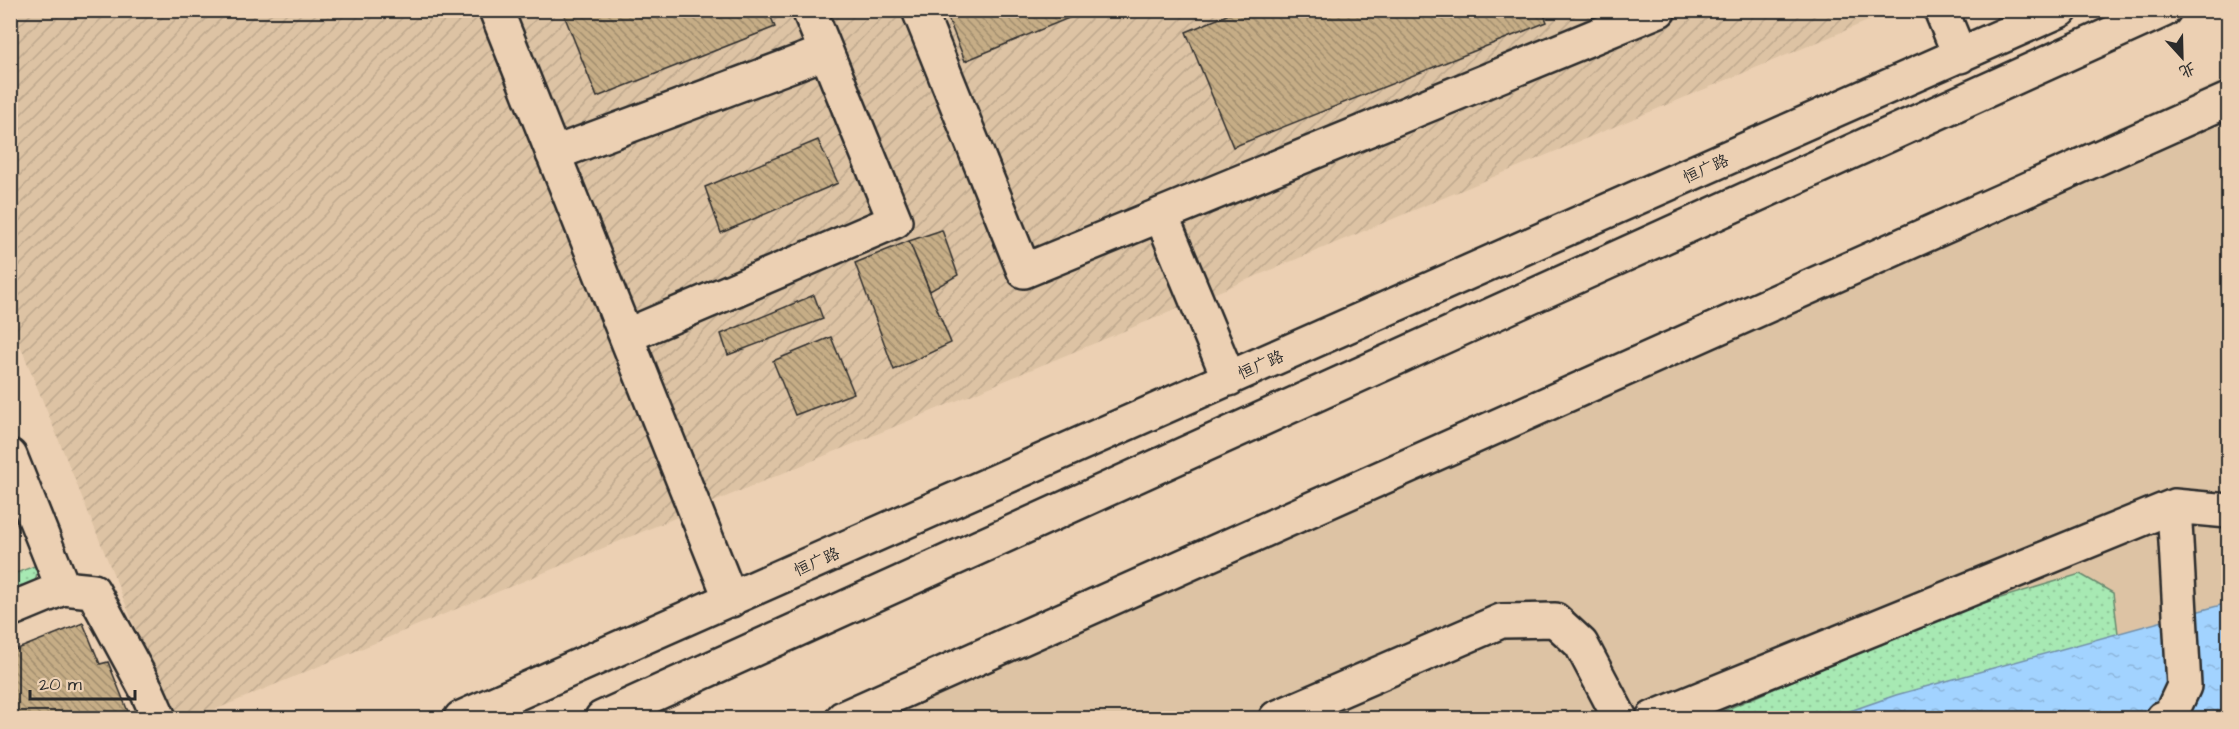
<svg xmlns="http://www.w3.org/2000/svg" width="2239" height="729" viewBox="0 0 2239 729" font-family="'Architects Daughter','LXGW WenKai TC',sans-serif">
<defs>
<pattern id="industrial-furrows" width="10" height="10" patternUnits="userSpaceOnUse" patternTransform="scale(1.5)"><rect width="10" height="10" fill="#ddc3a4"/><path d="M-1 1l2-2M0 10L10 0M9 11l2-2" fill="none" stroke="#bea88d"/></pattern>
<pattern id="grass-dots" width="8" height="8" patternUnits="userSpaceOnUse" patternTransform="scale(1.5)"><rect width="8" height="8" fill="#a7e9b3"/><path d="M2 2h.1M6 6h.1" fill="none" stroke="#90c89a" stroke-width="1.8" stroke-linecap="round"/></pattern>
<pattern id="water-ripples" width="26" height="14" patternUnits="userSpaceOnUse" patternTransform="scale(1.5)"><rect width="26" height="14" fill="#a2d3ff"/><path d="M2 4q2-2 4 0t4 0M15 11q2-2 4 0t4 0" fill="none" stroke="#8cb5db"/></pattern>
<pattern id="building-back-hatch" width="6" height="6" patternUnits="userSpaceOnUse" patternTransform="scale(1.5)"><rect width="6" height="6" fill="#c6ad86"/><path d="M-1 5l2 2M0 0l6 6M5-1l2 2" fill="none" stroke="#a18d6e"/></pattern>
</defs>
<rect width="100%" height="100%" fill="#ecd0b3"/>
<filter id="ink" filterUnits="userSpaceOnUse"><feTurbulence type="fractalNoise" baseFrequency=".0167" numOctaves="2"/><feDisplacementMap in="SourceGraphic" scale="12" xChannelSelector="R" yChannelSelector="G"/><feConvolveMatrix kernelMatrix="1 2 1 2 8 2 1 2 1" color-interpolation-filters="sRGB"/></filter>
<g filter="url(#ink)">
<path fill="#ddc3a4" d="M2228,78V718H808Z"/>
<path fill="url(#industrial-furrows)" d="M1878,10L1880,16L195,718H172L11,323L10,11Z"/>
<path fill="url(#grass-dots)" stroke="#698a6f" stroke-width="1.5" d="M37,565C38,589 28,591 11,604V575Z
M2080,574L2113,593L2121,658L1962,718H1707L1941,616Z"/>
<path fill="url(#water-ripples)" stroke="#7290aa" stroke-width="1.5" d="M2228,603V718H1830L1896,695Z"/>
<path fill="url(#building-back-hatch)" stroke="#2b2b2b" stroke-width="1.5" d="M562,10H768L775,27L597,97Z
M945,10H1088L965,61Z
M1239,10H1542L1547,22L1233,147L1186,32Z
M818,140L838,183L721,233L705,187Z
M942,230L958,275L930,291L909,241Z
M909,241L951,343L894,370L855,263Z
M814,295L823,319L728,355L721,334Z
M831,337L854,393L795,415L773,361Z
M83,623L100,664L108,662L129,714L117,718H10V652Z"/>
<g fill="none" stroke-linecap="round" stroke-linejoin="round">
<g stroke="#2b2b2b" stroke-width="38">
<path id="minor" d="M496,10L731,600
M919,10L1024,271L1659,10
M1941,10L1960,56
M553,154L826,52
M1161,215L1229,379
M626,336L895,221L809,10
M10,456L63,588
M10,610L63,588L93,591L146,689L159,718
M461,718L2061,10
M602,718L2164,10
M843,718L2228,100
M1276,718L1501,621L1555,620L1581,644L1620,718
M1653,718L2174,506L2228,511
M2163,718L2170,716L2184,686L2174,506"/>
</g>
<use href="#minor" stroke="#ecd0b3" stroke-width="33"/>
</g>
</g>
<g text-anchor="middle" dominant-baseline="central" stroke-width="5" stroke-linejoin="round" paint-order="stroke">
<g font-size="16" fill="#2b2b2b" stroke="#ecd0b3">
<text transform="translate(1706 169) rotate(-24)">恒广路</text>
<text transform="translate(1261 365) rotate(-24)">恒广路</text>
<text transform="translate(817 562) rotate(-24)">恒广路</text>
</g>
</g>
<rect width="2239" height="729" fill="none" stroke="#ecd0b3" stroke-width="36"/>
<rect x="18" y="18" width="2203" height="693" fill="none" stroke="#2b2b2b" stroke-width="2" filter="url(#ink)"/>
<g transform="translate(2182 57) rotate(158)" stroke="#ecd0b3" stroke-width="4.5" paint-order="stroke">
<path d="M0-4.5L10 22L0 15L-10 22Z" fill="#2b2b2b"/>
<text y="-9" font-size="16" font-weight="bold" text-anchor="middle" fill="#2b2b2b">北</text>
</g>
<path d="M30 690v9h105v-9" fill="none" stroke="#2b2b2b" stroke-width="3"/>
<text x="39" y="690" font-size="18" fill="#2b2b2b" stroke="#ecd0b3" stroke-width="4.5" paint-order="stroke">20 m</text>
</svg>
